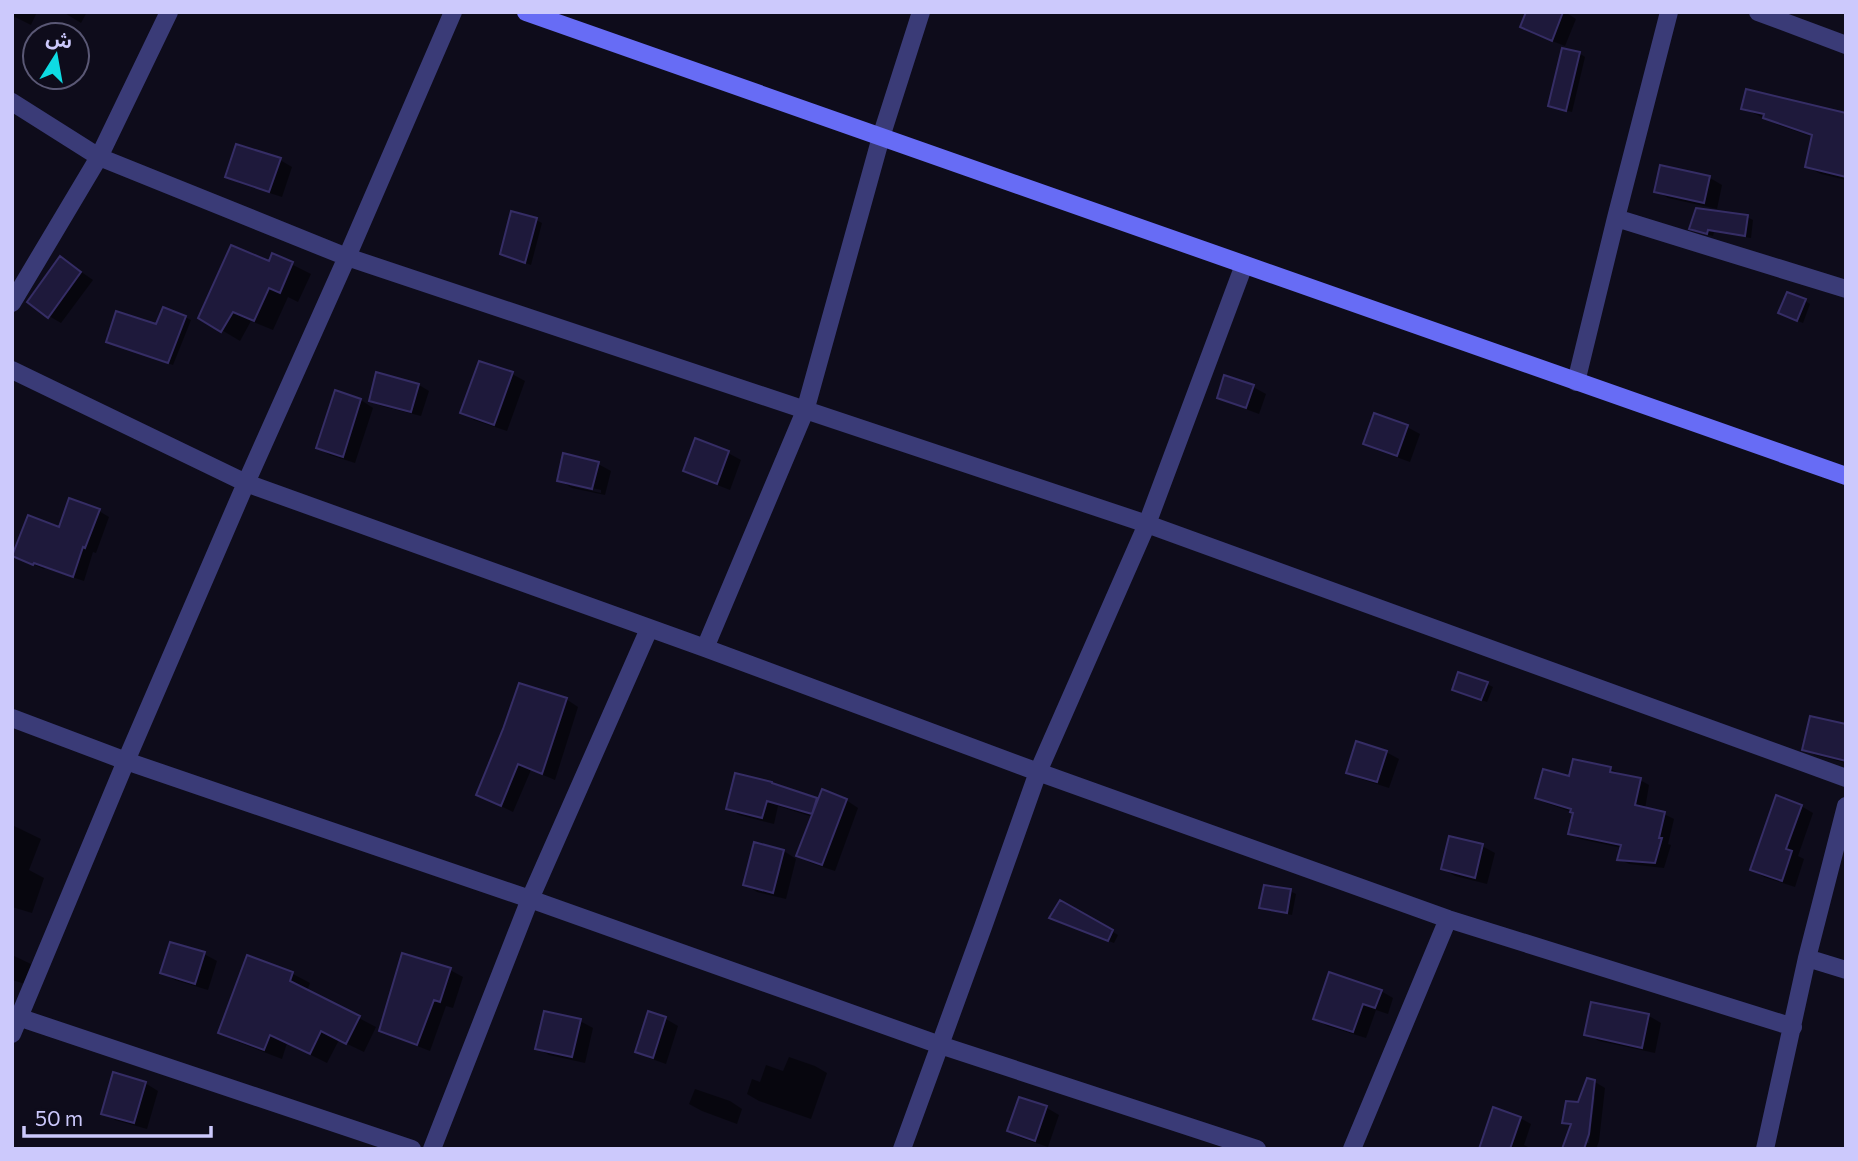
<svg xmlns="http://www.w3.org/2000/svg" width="1858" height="1161" viewBox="0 0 1858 1161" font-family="Commissioner,'Noto Sans Arabic',sans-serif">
<rect width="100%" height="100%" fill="#0e0c1b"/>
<path fill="#0007" fill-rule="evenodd" d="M12,12H37L31,25L15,17L12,21Z
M63,12H87L81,23Z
M1528,12H1565L1576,19L1565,46L1534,34L1522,27Z
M1579,53L1585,57L1572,112L1555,108L1550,105Z
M1743,108L1846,115V180L1821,174L1807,167L1813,137L1778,125Z
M280,160L292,167L282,197L239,183L227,176Z
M1661,167L1710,178L1722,185L1717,209L1668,198L1656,191Z
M1747,217L1753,220L1751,238L1714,232L1713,236L1696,231Z
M536,220L542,223L531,265L507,256Z
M273,255L311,274L298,302L288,297L273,330L251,321L240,341L200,317L269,264Z
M61,258L93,280L61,323L49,316Z
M1805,301L1810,304L1803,323L1786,316Z
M185,317L191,320L173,365L113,344Z
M378,374L419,385L429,391L421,416L381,406L371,400Z
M512,374L525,381L507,431L474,420L462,413Z
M1253,387L1266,394L1259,414L1232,404L1219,397Z
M336,392L361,400L373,408L355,463L330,455L318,448Z
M1407,427L1420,434L1410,462L1377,450L1365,443Z
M696,441L728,453L741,460L730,490L697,477L685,470Z
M598,464L611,471L605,495L572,488L559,480ZM570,483L601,490V493L570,486Z
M99,511L109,517L96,553L93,552L84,581L45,568L44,569L25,561L60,529Z
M1487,684L1493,687L1487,702L1454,690Z
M566,699L578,707L555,780L531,770L513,812L478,795Z
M1846,726V763L1815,755L1804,749Z
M1386,752L1399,759L1389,788L1361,779L1348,772Z
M1611,769L1620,774L1640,780L1649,785L1645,809L1664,814L1674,819L1668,844L1671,845L1664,868L1629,864L1619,859L1622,848L1580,839L1570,833L1575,813L1546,803L1537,798L1570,778Z
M772,784L819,801L846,800L858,808L835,871L811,863L798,856L813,817L778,806L774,824L739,815L728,808Z
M1801,806L1813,813L1798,856L1804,859L1795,887L1764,877L1752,870Z
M12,825L41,839L29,870L44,878L32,913L12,907Z
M755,844L784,851L796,859L786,899L757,892L745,884Z
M1482,846L1495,853L1487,884L1455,876L1443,869Z
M1290,891L1296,894L1292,915L1267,910L1261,907Z
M1061,902L1118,935L1114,943L1057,921Z
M204,954L217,961L208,990L175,980L162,972Z
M12,955L31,964L25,984L12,980Z
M248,957L293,974L310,983L307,991L376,1027L364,1052L339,1040L327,1063L287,1043L282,1059L238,1042L220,1032Z
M450,970L463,977L453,1008L446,1006L430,1051L394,1037L381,1030Z
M1381,991L1393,998L1388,1014L1376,1010L1366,1038L1327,1026L1315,1018Z
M1593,1004L1649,1016L1661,1023L1655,1053L1599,1041L1586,1034Z
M649,1014L666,1019L678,1026L666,1064L649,1058L637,1051Z
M580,1021L593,1028L585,1063L549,1055L537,1048Z
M789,1057L815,1066L827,1073L811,1119L759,1101L747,1094L752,1079L760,1082L766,1065L783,1071Z
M1595,1082L1605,1088L1599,1141L1596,1149H1564L1572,1127L1564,1123L1580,1104ZM1595,1096L1589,1143H1586L1591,1103Z
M145,1083L158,1091L147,1129L115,1120L103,1113Z
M695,1089L730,1101L742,1109L737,1124L702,1111L689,1104Z
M1020,1099L1047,1108L1059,1115L1048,1147L1021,1138L1009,1131Z
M1494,1109L1520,1118L1531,1124L1524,1145L1528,1147V1149H1479Z"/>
<path fill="#1e193b" stroke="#352d65" stroke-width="2" d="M1526,12H1563L1552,41L1520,27Z
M1562,48L1580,52L1566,111L1548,106Z
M1746,89L1846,113V177L1805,167L1812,135L1763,118L1764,114L1741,109Z
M236,144L281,158L269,192L225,177Z
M1660,165L1710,176L1704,203L1654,192Z
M1696,208L1748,215L1745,236L1708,230L1707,234L1689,229Z
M511,211L537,218L525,263L500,254Z
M231,245L269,261L272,253L293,262L280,293L269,288L254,321L233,312L221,332L198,318Z
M60,256L81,272L48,318L27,302Z
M1787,292L1806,299L1797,321L1778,313Z
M163,307L186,316L168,363L106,342L116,311L156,324Z
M479,361L513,372L494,425L460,413Z
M376,372L419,384L411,412L369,401Z
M1224,375L1254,385L1246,408L1217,398Z
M335,390L361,399L343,457L316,448Z
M1374,413L1408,425L1397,456L1363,444Z
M695,438L729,451L717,484L683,471Z
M563,453L599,462L592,489L557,481Z
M69,498L100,509L85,548L83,547L73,577L34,563L33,565L12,556L28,515L59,527Z
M1458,672L1488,682L1481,700L1452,690Z
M519,683L567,698L542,774L518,764L501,806L476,795L503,729Z
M1810,716L1846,724V761L1802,750Z
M1356,741L1387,751L1377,782L1346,773Z
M1573,759L1611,767L1610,772L1641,778L1635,805L1665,812L1659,838H1662L1655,863L1617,860L1621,845L1568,834L1573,813L1570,812L1571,809L1535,798L1543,769L1569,776Z
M735,773L772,782V783L817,798L812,814L767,801L762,818L726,809Z
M822,789L847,799L822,865L796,856Z
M1776,795L1802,805L1786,849L1792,851L1782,881L1750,870Z
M1449,836L1483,844L1475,878L1441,869Z
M754,842L784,850L773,893L743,885Z
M1264,885L1291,889L1287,913L1259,908Z
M1060,900L1113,930L1108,941L1049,918Z
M170,942L205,952L195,984L160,973Z
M402,953L451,968L440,1002L434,1000L417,1045L379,1031Z
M247,955L293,972L290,981L360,1016L346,1044L321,1031L310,1054L270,1035L264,1050L218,1033Z
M1329,972L1382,990L1375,1008L1363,1004L1353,1032L1313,1019Z
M1591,1002L1649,1014L1642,1048L1584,1035Z
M544,1011L581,1019L572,1057L535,1049Z
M648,1011L666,1017L653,1058L635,1052Z
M113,1072L146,1082L134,1123L101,1114Z
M1587,1078L1595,1080L1589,1134L1584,1149H1562L1571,1124L1562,1123L1566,1101L1578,1102Z
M1019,1097L1047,1106L1035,1141L1007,1131Z
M1493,1107L1521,1117L1510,1149H1479Z"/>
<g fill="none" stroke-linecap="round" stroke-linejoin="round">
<path stroke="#3a3b77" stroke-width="18" d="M1758,12L1846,45
M12,102L99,157L347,257L1147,524L1846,778
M1616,218L1846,289
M12,303L99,157L169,12
M12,370L246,483L705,648L1038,772L1448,919L1793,1027
M1576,382L1616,218L1669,12
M705,648L805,411L881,137L921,12
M12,718L126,761L530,899L940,1045L1257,1149
M1807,958L1846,970
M12,1015L412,1149
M12,1034L126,761L246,483L347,257L453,12
M432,1149L530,899L649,629
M902,1149L983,927L1038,772L1147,524L1244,265
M1352,1149L1448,919
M1765,1149L1807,958L1846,806"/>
<path stroke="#676cf5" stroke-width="18" d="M526,12L1846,476"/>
</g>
<rect width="1858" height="1161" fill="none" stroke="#ccc9fc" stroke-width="28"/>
<g transform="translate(56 56) rotate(11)"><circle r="33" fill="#0e0c1b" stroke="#5a5875" stroke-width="2"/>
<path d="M0-5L12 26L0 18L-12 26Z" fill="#0edbe3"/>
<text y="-10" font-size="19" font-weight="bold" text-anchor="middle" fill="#ccc9fc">ش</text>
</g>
<path d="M24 1126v10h187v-10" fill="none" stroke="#ccc9fc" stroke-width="3.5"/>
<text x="35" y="1126" font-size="21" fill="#ccc9fc" stroke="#0e0c1b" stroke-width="5" paint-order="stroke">50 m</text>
</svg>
